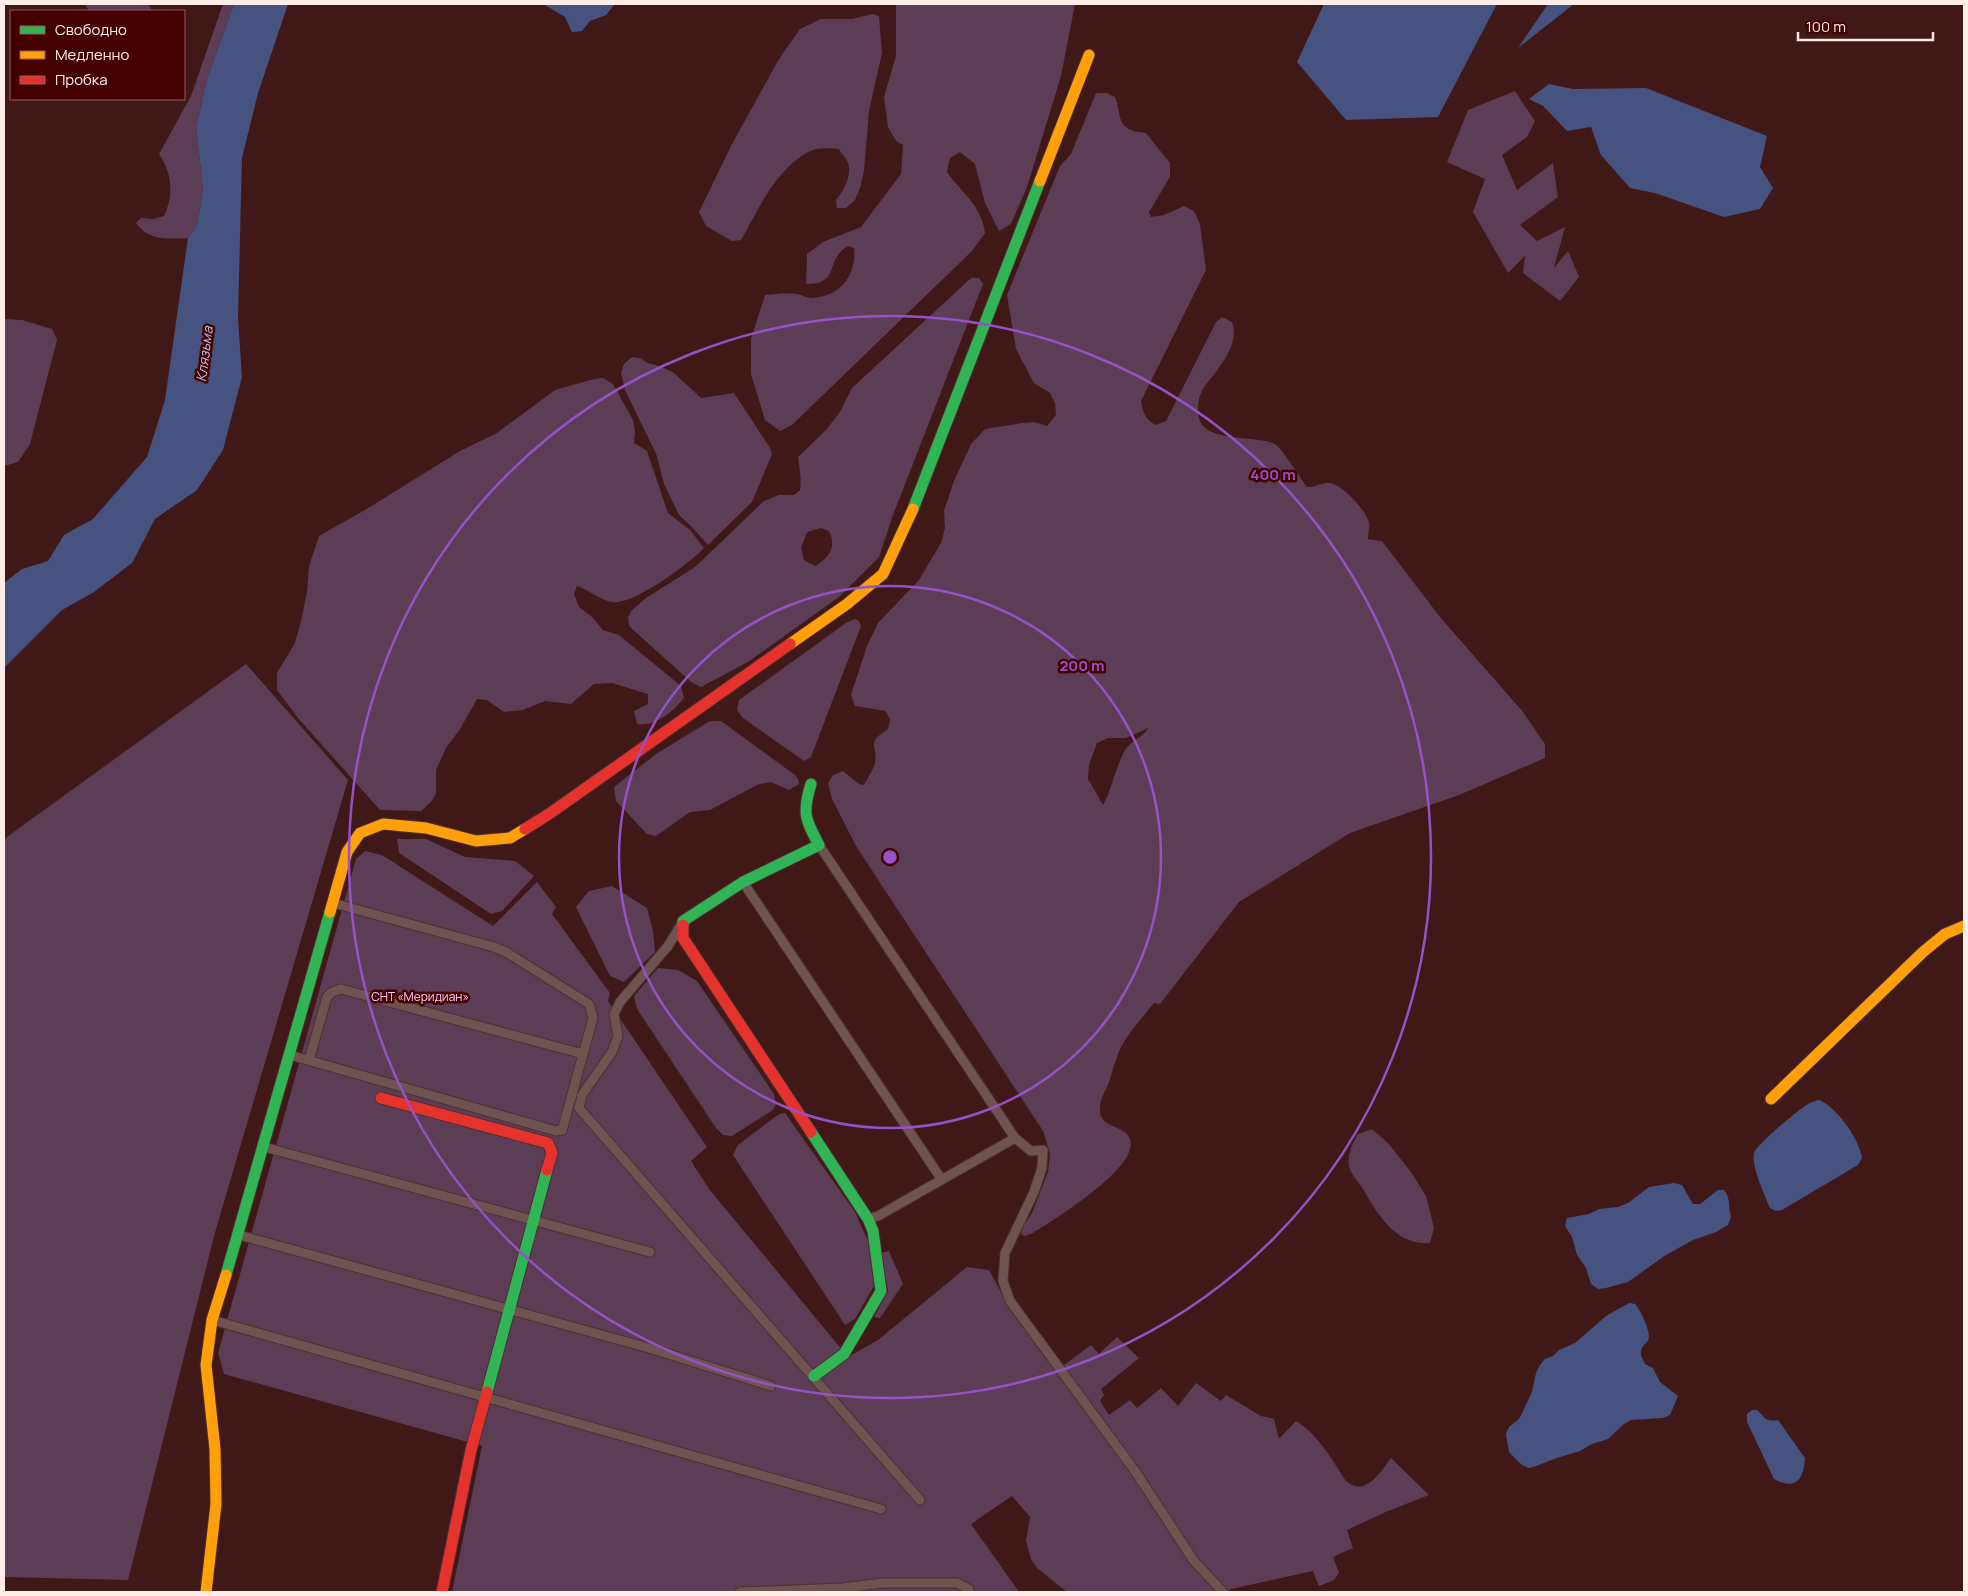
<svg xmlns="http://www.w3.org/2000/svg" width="1968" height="1596" viewBox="0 0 1968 1596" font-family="Manrope,sans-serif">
<rect width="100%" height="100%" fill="#401817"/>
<path fill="#5d3c56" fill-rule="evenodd" d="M84,4H149L151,11H90Z
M223,4H234L208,76L196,127L203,190L197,225L188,238C167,239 149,241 136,223L141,218L153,219L164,216C174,196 172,172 159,154L191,96Z
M896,4H1075L1061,76L1027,187L1011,224L999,231L985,203L975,164L960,152L950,158L947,172C957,187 975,201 981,218C983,222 984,228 985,233L972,251L792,425L780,431L765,420L751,374V339L765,295C775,294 786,292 797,294C802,295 807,298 812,298C840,297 857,275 854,248L848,246C823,261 842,284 806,284L807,254L823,242L861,227L901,174L903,145L896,141L888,127L884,97L896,56Z
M872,14L879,16L882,53L869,111L864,171L860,188L855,200L846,208H837L836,200C844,190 852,176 848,163C847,159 841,153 839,149C830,148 817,147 808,152C775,170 759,209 741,240L732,241L706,226L699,212L732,144L779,59L800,29L821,19H852Z
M1515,91L1535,121L1527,137L1502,155L1517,190L1553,163L1558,197L1520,225L1537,241L1565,227L1554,268L1568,251L1579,277L1560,301L1523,273L1525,256L1508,273L1473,212L1485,179L1447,162L1468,110Z
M1096,93H1107L1115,97C1123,117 1114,130 1146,133L1170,163V177L1149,212L1151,217L1164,215L1184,206L1194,211L1200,224L1206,270L1141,401C1143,412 1145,420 1156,425L1166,421L1216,322L1222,317L1232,322C1241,346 1216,370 1203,389C1199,396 1198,402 1198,411C1198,445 1254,434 1275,444C1281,447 1301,479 1307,487C1315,488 1321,482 1329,483C1341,483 1367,511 1369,523C1370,528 1368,534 1368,539L1382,541L1440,617L1523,712L1545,744V758L1459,795L1350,833L1239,902L1160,1004L1154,1003C1143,1017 1128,1033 1120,1049C1115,1061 1112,1073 1108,1085C1105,1091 1100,1100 1100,1107C1098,1129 1122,1124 1129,1137C1145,1165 1050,1222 1031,1234L1024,1236L1021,1234L1022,1228L1032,1213L1048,1172L1050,1154L1043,1131L856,846L832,799L828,783L833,775L843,771L859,784L864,785C867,779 873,770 875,763C878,743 865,744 888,729L890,720L886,711L855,706L851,695L867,646L878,623L919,580L941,543L945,528L944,511L954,481L971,444L985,429L1023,423L1034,422L1047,426L1056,415L1055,403L1050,393L1034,383L1016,349L1007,295L1060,166L1071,154ZM1148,728C1144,737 1129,741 1124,752C1115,769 1112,789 1103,805L1088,779L1089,765L1097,743L1108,738H1126Z
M971,278H979L983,284L893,515L879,557L839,597L748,662L701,687L691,682L629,626L628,617L631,611L646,598L695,567L764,501L779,495H794L800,490C802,479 799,468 798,457L826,430L840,412L852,388ZM821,528L829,531C837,547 829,558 815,566L804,560L801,548L807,532Z
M4,319L22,320L52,329L57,340L30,444L18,462L4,466Z
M632,357L640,358L647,363L660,366L674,373L701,398L734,393L770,448L772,454L752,502L708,545L692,527L679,515L664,484L657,456L625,390L621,373L624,364Z
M603,378L613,384L633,420L635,431L634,443L647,451L668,513L690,530L704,548C690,563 633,606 612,602C600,600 589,590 577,586L574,594L579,607L592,617L603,630L619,635L681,686L684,698C674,711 655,727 637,724L634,711L648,704V694L612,683L594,684L571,704L545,701L523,710L504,712L487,700L477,699L460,729L446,748L436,770V794L431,802L421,811L380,810L298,718L277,690V673L295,643L302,617L307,592L309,566L319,536L365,510L460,451L497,433L555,390L594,379Z
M855,619L859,621L861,626L811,757L804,761L743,718L737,710L739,700L846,623Z
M246,664L348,780L214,1236L128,1580L4,1577V839Z
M710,721H721L795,775L798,779L799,784L789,790L771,782L759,784L710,810L690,812L656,836L647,834L616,801L614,787L656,754Z
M397,839H426L465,857L515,861L534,876L502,911L491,914L399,853Z
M365,851L382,855L493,926L537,882L556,907L552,914L610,993L608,1001L707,1147L691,1161L709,1189L848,1357L878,1340L967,1267L989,1270L1001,1292L1056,1371L1091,1345L1099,1354L1117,1337L1139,1358L1101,1389L1104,1395L1100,1401L1109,1415L1130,1400L1137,1408L1161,1388L1178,1406L1196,1383L1221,1401L1226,1395L1261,1416L1274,1419L1279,1439L1296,1421C1319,1435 1332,1460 1346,1481C1366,1498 1380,1472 1391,1458L1429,1495L1388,1511L1347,1530L1353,1548L1333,1557L1339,1573L1334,1580L1319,1586L1313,1571L1231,1589L1227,1592H1067L1037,1568L1031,1559L1026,1541L1030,1517L1012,1496L971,1524L1019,1592H452L482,1446L224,1374L218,1353L356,859Z
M612,886L647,908L653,931L655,952L624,982L610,976L576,907L589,891Z
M658,968L678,970L697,981L774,1094L776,1104L773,1110L732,1136L723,1135L716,1128L637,1009L634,996Z
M785,1113L855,1212L868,1241L874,1286L855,1319L845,1325L733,1155L738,1145L779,1114Z
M1372,1129L1388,1143L1411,1172L1426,1196L1434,1228L1430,1243C1396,1246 1378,1215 1363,1189C1359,1183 1350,1173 1349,1166C1347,1154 1353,1143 1358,1134Z
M889,1251L903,1284L880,1318L874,1317L888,1291L881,1253Z"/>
<path fill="#46527f" d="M234,4H288L258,93L242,158L238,318L242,377L223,450L197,490L155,519L132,563L94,592L62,610L4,668V583L22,569L48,561L64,535L93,519L147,457L165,400L188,238L197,225L203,190L196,127L208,76Z
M543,4H615L606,15L590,21L582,31L572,32L565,17Z
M1324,4H1497L1438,117L1346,120L1297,62Z
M1548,4H1574L1518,48Z
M1549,84L1573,89L1646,88L1767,136L1760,167L1773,188L1760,209L1724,217L1655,193L1630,188L1601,155L1591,127L1567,131L1543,106L1529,99Z
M1819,1100C1836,1106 1860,1140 1862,1158L1858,1165L1782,1210L1776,1211L1770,1208C1765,1195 1751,1167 1754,1153C1756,1145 1799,1109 1808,1104C1811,1102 1815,1101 1819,1100Z
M1674,1183L1682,1185L1693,1204H1700L1718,1190H1724C1731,1199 1728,1207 1731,1217L1728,1225L1716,1232L1693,1240L1666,1255L1628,1282L1606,1288L1598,1289L1591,1284L1586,1268L1577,1255L1572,1237L1565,1226L1567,1218L1589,1214L1599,1209L1618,1207L1628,1203L1649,1187Z
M1629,1303L1635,1304C1640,1309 1652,1333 1648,1340C1646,1344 1640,1347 1641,1354C1641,1357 1644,1361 1645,1364L1653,1368L1660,1382L1678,1396L1670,1415L1663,1418L1631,1420L1624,1424L1608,1439L1592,1444L1580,1451L1557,1458L1536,1466L1529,1468L1522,1465L1509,1452L1506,1434L1509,1427L1519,1419L1523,1411L1532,1392L1536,1373L1540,1365L1545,1359L1553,1356L1559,1350L1575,1343L1606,1316Z
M1752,1410H1757C1766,1418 1764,1422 1778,1420L1805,1458C1804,1479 1796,1491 1774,1479L1747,1422V1414Z"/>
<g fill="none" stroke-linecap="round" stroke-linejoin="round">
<g stroke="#4b3131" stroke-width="11">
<path id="street" d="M819,845L1015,1138L878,1216L868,1219
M743,882L942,1180
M683,922L668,946L620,1002L614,1014L618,1036L612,1052L582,1095L579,1108L920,1500
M290,1055L556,1131L562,1130L563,1127L593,1018L589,1004L506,952L494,947L333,903
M309,1060L327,997L332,992L341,989L583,1054
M1015,1138L1031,1151L1043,1150L1042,1168L1034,1192L1005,1253L1003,1281L1010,1301L1135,1471L1194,1561L1223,1592
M264,1147L650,1252
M239,1235L649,1348L771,1386
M212,1320L881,1509
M740,1592L843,1588L882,1583H957L969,1589V1592"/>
</g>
<g stroke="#4b3131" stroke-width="13">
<path id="fast" d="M913,509L1040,181
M683,925V921L743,882L819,845C805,819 802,813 811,784
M811,1132L868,1219L873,1231L881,1291L844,1354L814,1376
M226,1275L330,912
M487,1392L547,1170"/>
</g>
<g stroke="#4b3131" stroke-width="13">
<path id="slow" d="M1040,181L1089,55
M790,644L847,604L883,574L913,509
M330,912L347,852L360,833L383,824L426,828L476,841L510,838L525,829
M1771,1099L1923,952L1945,934L1964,926
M206,1592L216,1504L215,1449L206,1365L212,1320L226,1275"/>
</g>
<g stroke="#4b3131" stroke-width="13">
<path id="jam" d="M525,829L549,814L790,644
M683,925V938L811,1132
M381,1098L548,1143L552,1153L547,1170
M442,1592L471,1450L487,1392"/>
</g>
<use href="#street" stroke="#705350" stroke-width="9"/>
<use href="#fast" stroke="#30b455" stroke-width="11"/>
<use href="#slow" stroke="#ff9f0a" stroke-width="11"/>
<use href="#jam" stroke="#e5322d" stroke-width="11"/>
</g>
<g fill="none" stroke="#9552c7" stroke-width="2.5">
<circle cx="890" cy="857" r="271"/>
<circle cx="890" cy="857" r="541"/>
</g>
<g text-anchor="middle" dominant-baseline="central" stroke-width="5" stroke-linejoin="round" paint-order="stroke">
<g font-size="12" fill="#ffc8fb" stroke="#450000">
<text x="420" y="996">СНТ «Меридиан»</text>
</g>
<g font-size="14" font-style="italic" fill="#b4c5f3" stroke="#450000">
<text transform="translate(204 354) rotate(-83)">Клязьма</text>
</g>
</g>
<circle cx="890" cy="857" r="8" fill="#9552c7" stroke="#450000" stroke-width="2.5"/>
<g font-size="15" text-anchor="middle" font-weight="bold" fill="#9552c7" stroke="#450000" stroke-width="5" stroke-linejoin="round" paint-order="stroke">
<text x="1273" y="480">400 m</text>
<text x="1082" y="671">200 m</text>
</g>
<rect width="1968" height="1596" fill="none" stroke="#feece9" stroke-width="10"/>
<rect x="10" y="10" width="175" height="90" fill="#450000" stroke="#8f5e5d"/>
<rect x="20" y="26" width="25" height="8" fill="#30b455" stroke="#8f5e5d"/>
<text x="55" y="35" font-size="15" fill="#feece9">Свободно</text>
<rect x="20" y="51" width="25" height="8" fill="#ff9f0a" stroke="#8f5e5d"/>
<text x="55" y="60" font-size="15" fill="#feece9">Медленно</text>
<rect x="20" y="76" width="25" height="8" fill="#e5322d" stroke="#8f5e5d"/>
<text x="55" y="85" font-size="15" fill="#feece9">Пробка</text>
<path d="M1798 32v8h135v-8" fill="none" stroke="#feece9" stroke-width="2.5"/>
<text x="1806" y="32" font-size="15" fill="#feece9" stroke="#450000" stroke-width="4" paint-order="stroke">100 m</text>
</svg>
